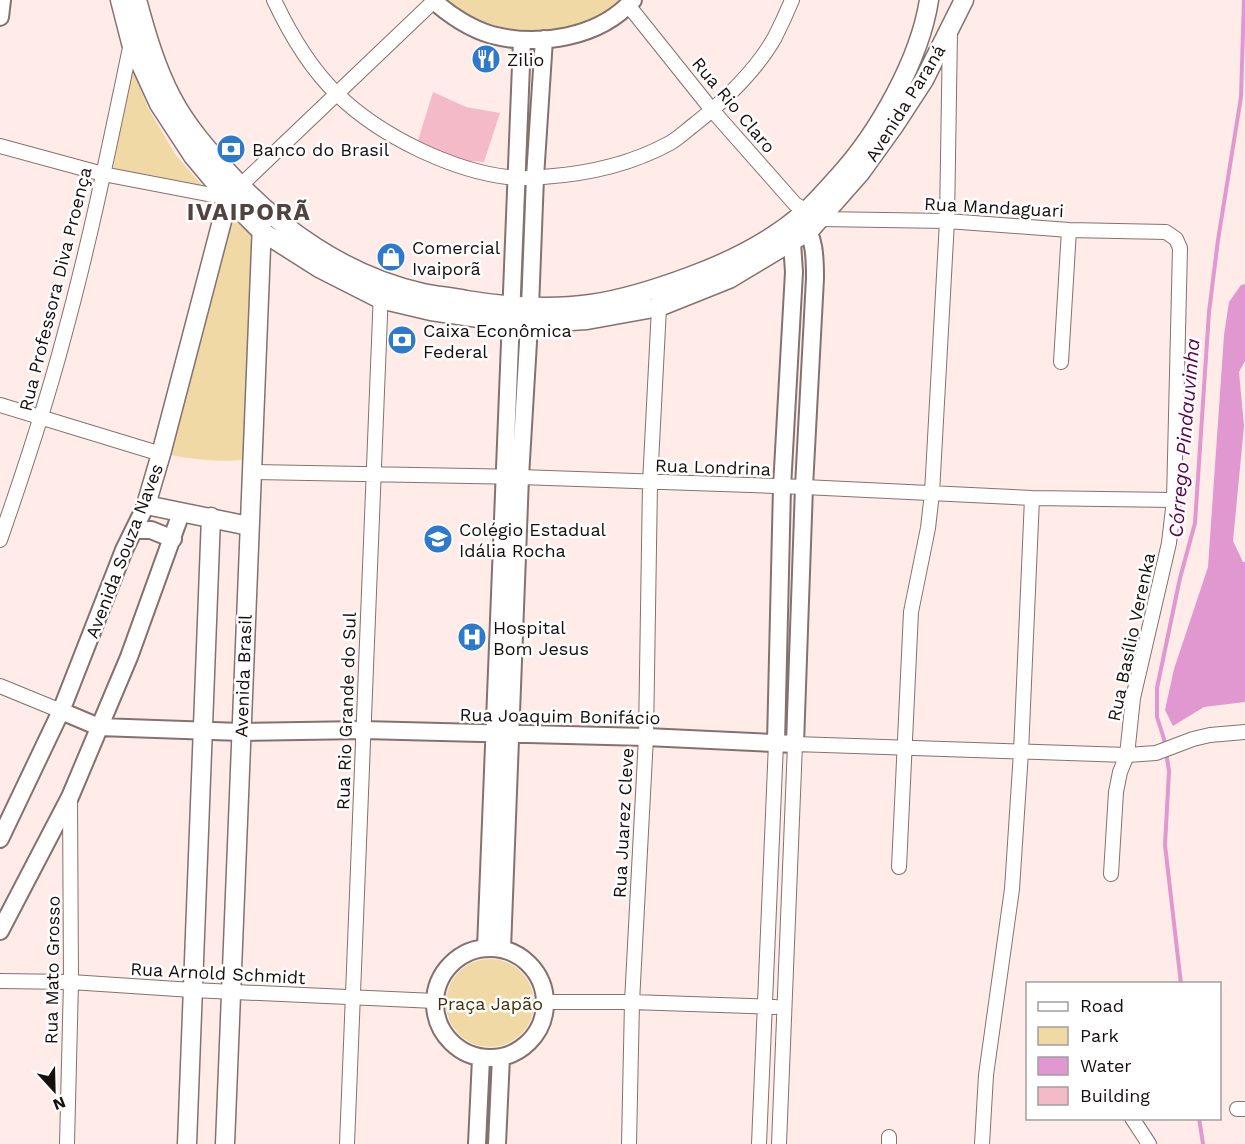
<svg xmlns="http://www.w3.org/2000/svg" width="1245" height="1144" viewBox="0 0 1245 1144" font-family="'Work Sans',sans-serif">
<rect width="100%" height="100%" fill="#ffece8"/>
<path fill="#f1d9a6" d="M448,0H619C573,42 494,40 448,0Z
M131,66L148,108L175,154L204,188L113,169Z
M231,218L254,237L245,460C217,462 193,460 166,454Z
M446 1003a44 44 0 1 1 88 0a44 44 0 1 1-88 0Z"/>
<path fill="#e197cf" d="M1245,284V361L1239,372L1244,426L1233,541L1243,562H1245V702L1204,707L1173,726L1165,710L1174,669L1208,567L1224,335L1229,302L1241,285Z"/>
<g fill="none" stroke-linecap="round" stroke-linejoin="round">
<path stroke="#e197cf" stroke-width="4" d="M1181,984L1165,845L1169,771L1164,739L1157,717V688L1180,578L1195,523L1209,312L1218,240L1241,97L1244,0
M1199,1118L1203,1144"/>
</g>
<path fill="#f4bac8" d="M433,92L466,107L500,113L484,162L468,161L445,155L417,144Z"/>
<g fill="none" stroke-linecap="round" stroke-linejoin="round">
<g stroke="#83726f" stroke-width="16">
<path id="minor" d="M274,0C290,34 310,68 337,94C380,136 455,173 516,178C524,179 534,177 543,177C587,174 630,165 670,143C679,138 687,130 695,124C725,100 756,71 775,37C781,25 787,12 792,0
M628,5L712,110L795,204L820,219L947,221L1069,230L1166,232L1176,239L1180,248L1174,500L1169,543L1133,698L1127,755L1120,772L1116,792L1111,874
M0,146L103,174L228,198
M240,186L434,1
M1061,362L1069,230
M0,405L161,454
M251,472L520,477L804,487L1032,498L1174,500
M0,540C23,474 45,408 63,340C90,242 110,143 131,43
M0,686L61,711
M899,867L911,612L928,528L932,493L947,221L950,31
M0,981L71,982L192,990L435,1001
M546,1002H632L775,1007
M1237,1109H1245
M1132,1118L1149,1144
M889,1137V1144
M67,1144L71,982L70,797
M347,1144L381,291
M629,1144L632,1002L646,737L650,483L660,288
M759,1144L776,743
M779,1144L795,744L1127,755L1156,753L1193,739L1210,735L1245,732
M982,1144L986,1075L1012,889L1021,752L1032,498"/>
</g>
<g stroke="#83726f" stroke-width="20">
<path id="tertiary" d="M433,0C449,15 471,29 492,35C539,47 599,38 633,0
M0,17L2,0
M134,530H151L173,539
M61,711L99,727L241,732L363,730L646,737L795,744L804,487L815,278C815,260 815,234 801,221
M776,743L782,487L794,272L792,243L785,230
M0,839L61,711L124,550L146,505
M0,931L70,797L129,657L181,513
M435 1003a55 55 0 1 1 110 0a55 55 0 1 1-110 0Z
M486,948L522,40
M502,949L520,477L530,308L535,177L544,39
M477,1144L481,1058
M497,1144L501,1057"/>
</g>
<g stroke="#83726f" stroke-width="21">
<path id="secondary" d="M120,0L131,43L159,104L193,156L228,198L261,231L319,268L380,299L431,311L479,318L511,322H553L587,320L659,307L729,279L809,231L861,172L894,126L924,80L964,0
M137,0C146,33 156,68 172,98C186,125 207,149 227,171C279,229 346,276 423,293C437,296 452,297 466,300C508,307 549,310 591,304C625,299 659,288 691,276C729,262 768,243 800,216C814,205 826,190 838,177C878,134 920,59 929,0
M235,191L228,198L161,454L146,505L249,526
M187,1144L211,517
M225,1144L262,223"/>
</g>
<use href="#minor" stroke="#fff" stroke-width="14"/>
<use href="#tertiary" stroke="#fff" stroke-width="16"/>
<use href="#secondary" stroke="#fff" stroke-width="18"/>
</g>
<defs>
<g id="restaurant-disc" transform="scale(1.5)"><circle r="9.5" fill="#2e79c9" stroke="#fff"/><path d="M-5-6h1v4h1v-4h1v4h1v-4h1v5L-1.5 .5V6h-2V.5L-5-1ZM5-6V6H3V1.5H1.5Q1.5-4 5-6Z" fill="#fff"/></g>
<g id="bank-disc" transform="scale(1.5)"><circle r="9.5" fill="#2e79c9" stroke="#fff"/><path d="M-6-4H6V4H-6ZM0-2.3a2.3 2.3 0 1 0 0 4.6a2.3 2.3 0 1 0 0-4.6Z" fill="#fff"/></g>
<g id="shop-disc" transform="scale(1.5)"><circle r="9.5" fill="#2e79c9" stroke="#fff"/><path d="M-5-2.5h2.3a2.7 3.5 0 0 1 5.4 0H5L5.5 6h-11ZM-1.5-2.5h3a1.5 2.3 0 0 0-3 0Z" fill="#fff"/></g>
<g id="school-disc" transform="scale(1.5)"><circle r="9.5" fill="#2e79c9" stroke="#fff"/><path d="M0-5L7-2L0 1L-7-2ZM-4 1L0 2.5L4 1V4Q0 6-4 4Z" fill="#fff"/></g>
<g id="hospital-disc" transform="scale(1.5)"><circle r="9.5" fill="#2e79c9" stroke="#fff"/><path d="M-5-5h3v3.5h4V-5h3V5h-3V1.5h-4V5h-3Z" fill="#fff"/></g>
</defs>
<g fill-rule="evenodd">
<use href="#restaurant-disc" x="486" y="59"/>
<use href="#bank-disc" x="231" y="149"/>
<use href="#shop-disc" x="391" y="257"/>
<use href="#bank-disc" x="402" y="340"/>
<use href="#school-disc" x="438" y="539"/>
<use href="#hospital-disc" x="472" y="637"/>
</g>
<g text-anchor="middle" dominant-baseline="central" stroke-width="5" stroke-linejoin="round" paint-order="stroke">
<g font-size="18" fill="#150f0e" stroke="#fff" text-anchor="start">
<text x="507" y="59">Zilio</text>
<text x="252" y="149">Banco do Brasil</text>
<text x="412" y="247">Comercial<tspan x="412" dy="21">Ivaiporã</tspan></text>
<text x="423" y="330">Caixa Econômica<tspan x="423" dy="21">Federal</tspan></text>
<text x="459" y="529">Colégio Estadual<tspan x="459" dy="21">Idália Rocha</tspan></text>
<text x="493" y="627">Hospital<tspan x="493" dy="21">Bom Jesus</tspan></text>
</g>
<g font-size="18" fill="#150f0e" stroke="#fff">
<text transform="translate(905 103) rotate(-58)">Avenida Paraná</text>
<text transform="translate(734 105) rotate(50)">Rua Rio Claro</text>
<text transform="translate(994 207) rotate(3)">Rua Mandaguari</text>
<text transform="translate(55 289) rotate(-76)">Rua Professora Diva Proença</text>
<text transform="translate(713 467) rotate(2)">Rua Londrina</text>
<text transform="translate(124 551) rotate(-69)">Avenida Souza Naves</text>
<text transform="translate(1131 637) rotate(-78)">Rua Basílio Verenka</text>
<text transform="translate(243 676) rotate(-88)">Avenida Brasil</text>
<text transform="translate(346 711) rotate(-88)">Rua Rio Grande do Sul</text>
<text transform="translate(560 716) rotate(1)">Rua Joaquim Bonifácio</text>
<text transform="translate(623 823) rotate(-87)">Rua Juarez Cleve</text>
<text transform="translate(52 970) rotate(-89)">Rua Mato Grosso</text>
<text transform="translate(218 973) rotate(3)">Rua Arnold Schmidt</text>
</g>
<g font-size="18" fill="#42320c" stroke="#fff">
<text x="490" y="1003">Praça Japão</text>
</g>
<g font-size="20" font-style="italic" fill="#5d0150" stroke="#fff">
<text transform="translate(1184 438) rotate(-85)">Córrego Pindauvinha</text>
</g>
<g font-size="24" font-weight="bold" letter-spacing="1.5" fill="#524340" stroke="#fff">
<text x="249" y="212">IVAIPORÃ</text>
</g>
</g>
<rect x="1026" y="982" width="195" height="138" fill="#ffffff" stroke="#a19f9f" stroke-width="1.5"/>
<rect x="1038" y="1002" width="30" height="9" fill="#ffffff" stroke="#a19f9f" stroke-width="1.5"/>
<text x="1080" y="1012" font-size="18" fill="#150f0e">Road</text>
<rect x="1038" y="1027" width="30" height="18" fill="#f1d9a6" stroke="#a19f9f" stroke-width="1.5"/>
<text x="1080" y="1042" font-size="18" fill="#150f0e">Park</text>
<rect x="1038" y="1057" width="30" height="18" fill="#e197cf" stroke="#a19f9f" stroke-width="1.5"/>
<text x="1080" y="1072" font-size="18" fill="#150f0e">Water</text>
<rect x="1038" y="1087" width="30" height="18" fill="#f4bac8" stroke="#a19f9f" stroke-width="1.5"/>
<text x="1080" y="1102" font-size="18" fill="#150f0e">Building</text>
<g transform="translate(54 1090) rotate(158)" stroke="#ffffff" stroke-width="4.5" paint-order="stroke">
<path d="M0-4.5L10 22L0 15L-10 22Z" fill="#150f0e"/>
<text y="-9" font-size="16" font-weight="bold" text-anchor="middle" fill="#150f0e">N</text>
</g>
</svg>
